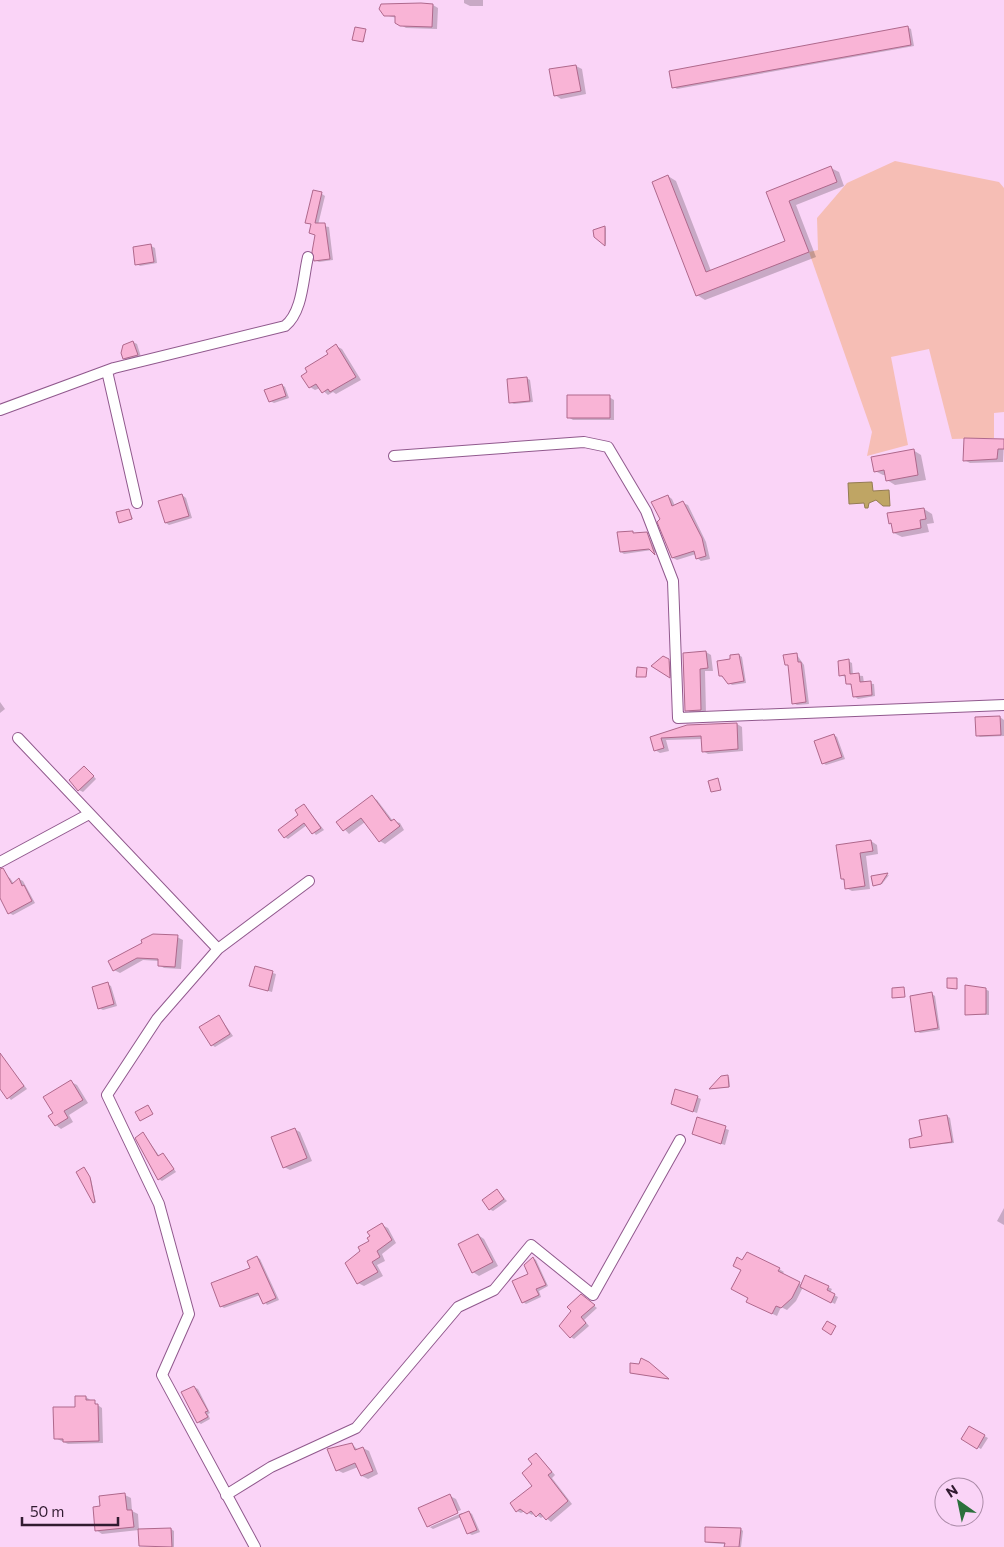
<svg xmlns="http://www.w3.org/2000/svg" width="1004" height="1547" viewBox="0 0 1004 1547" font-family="Commissioner,sans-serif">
<rect width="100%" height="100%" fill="#fad4f7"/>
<path fill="#f6beb5" d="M895,161L999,182L1004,188V412L994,413V438L952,439L929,349L891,357L908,445L867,456L872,432L809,252L818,250L817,218L847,183Z"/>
<path fill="#bfa564" stroke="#947c54" d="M872,482L873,491L889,490L890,506H883L876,500L869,503L868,508H865L864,503L849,504L848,483Z"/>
<path fill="#0003" d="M464,0H483V6H470L464,3Z
M433,5L438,8L437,29L406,28L396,22L397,18L384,15Z
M907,27L911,29L914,46L677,89L674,87Z
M365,30L364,42L355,40Z
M576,66L582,69L586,94L561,99L555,95Z
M831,168L839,172L844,186L796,205L816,257L705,300L697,295L653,182L668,176L676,181L711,271L787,242L768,192Z
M322,194L325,196L318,225L329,227L333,260L319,262L315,260L316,235L312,224L306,222Z
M605,227L606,228V245L595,237Z
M151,246L155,248L157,263L140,266L137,264Z
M133,342L137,344L141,357L128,360L124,358Z
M336,346L342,349L361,380L336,394L333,392L328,395L320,388L315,390L310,387L303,376L330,355Z
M527,378L530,380L533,402L514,404L510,402Z
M282,385L285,387L289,398L274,403L270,401Z
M609,397L614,400V420H573L568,417Z
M1004,440L1003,462L970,463L964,460Z
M913,450L921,455L926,480L895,485L887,480L886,475H883L875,471Z
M182,495L186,498L192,518L169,525L166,523Z
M668,496L672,499L675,506L683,503L688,505L706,542L710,559L701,561L697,558L696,554L677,560L673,558L661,520Z
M924,509L932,514L934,523L927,524L929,532L902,537L894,533L893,525L890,523Z
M129,510L133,519L120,522Z
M645,533L648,535L657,554L652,550L624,554L621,552Z
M706,652L711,655L713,671H705L706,713H692L686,710L684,654Z
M739,655L742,657L746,683L732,685L720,675L732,660Z
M797,655L804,665L809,704L797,705L793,703L789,666L786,664Z
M659,659L672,662L673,678L653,666Z
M848,661L852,663L853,675L863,676L864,683L874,684L875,696L858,699L854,696L853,685L847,684L846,677L840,675Z
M0,702L5,709L0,713Z
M1000,717L1004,720V736L980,737L977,735Z
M737,724L742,727L743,751L708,754L703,751V739L666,740L669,751L660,753L655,750L651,738Z
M834,735L837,737L845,759L826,765L823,763Z
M88,770L96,779L83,792L79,790Z
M372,797L377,800L393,821L400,823L404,830L385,844L380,841L365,822L349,834L338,822Z
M304,805L324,830L316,835L307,825L288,839L285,837Z
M871,841L877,845L878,854L866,856L870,889L852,891L846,888L845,881L842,879L837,847Z
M0,873L10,878L14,884L19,879L23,881L35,903L13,915L9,913L0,895Z
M889,875L882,884L874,885L873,877Z
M177,937L183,940L181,969L164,968L159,965V961L143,960L120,973L114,970L110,962Z
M256,968L276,974L272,992L254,987Z
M107,984L111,986L117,1006L103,1010L99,1008Z
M985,989L989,991V1015L966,1014Z
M932,994L935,996L940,1030L920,1033L916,1031Z
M219,1016L233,1036L215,1047L212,1045Z
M6,1063L27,1089L11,1100L0,1087V1068Z
M722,1077H729L730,1087L711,1089Z
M71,1082L77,1085L88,1103L69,1115L73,1122L61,1129L56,1125L55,1113Z
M697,1097L701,1099L697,1113L672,1104Z
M947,1116L950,1118L954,1143L911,1147Z
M698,1119L729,1130L725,1145L693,1134Z
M294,1129L300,1132L312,1161L290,1170L284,1167Z
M143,1133L160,1157L163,1155L166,1157L176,1172L162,1181L159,1179Z
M85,1170L91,1179L96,1203L94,1202Z
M497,1191L507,1201L493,1211L489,1209Z
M1004,1208V1225L997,1221Z
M382,1225L388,1228L396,1243L382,1254L385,1261L377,1265L383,1276L364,1286L358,1283L371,1242Z
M478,1235L484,1239L498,1266L479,1276L473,1272Z
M257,1257L260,1259L279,1300L267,1305L260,1295L224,1308L221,1306L252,1269Z
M533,1258L536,1260L548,1286L539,1291L541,1297L526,1304L523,1302Z
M743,1261L779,1269L784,1272L782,1274L802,1285L828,1287L832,1289L830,1293L838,1297L835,1304L803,1287L796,1301L787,1310L781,1307L777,1316L752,1304L742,1270Z
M585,1298L597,1308L584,1320L589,1326L574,1339L571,1337L573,1311Z
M644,1361L668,1379L631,1373Z
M194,1387L198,1389L210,1413L208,1414L210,1419L201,1424L198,1422Z
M76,1397H86L102,1408L103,1443L68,1444L55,1438L77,1408Z
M969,1428L988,1438L981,1449L963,1439Z
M352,1444L358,1450L363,1448L369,1451L378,1474L368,1479L362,1476L358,1467L343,1473L337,1470Z
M537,1454L555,1475L552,1478L572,1504L551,1522L544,1516L541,1518L534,1513L532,1515L525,1511L521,1513L517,1511L533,1486Z
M125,1495L131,1498L132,1511L138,1514L139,1530L102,1534L96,1530L101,1507Z
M450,1496L456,1499L461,1510L430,1524V1527L462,1513L463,1515L469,1512L472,1514L480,1532L472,1535L468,1533L461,1517L433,1529L428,1526Z
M171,1529L174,1531V1547L140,1545Z
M706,1529H741L743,1531L741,1547H725L726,1544L709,1543L706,1542Z"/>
<path fill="#f9b4d6" stroke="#af688c" d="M421,3L433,4L432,27L400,26L395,23V16H384L379,9L381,4Z
M908,26L911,45L672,88L669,71Z
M355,27L366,29L363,42L352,40Z
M576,65L581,91L554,96L549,69Z
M831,166L837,182L789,201L809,252L696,296L652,182L668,175L706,272L785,241L766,192Z
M313,190L322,192L315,223H325L330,259L314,261L312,252L315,235L309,233L311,224L305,223Z
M605,226V246L594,237L593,230Z
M151,244L154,262L135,265L133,247Z
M133,341L138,355L123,359L121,353L123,345Z
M336,344L356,377L330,392L328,389L322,393L316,384L309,388L301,376L307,372L305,368L328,354L326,351Z
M527,377L530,401L509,403L507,379Z
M282,384L286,396L269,402L264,390Z
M567,395H610V418H567Z
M964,438L1004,439V449H998L997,459L963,461Z
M914,449L918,475L886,481L884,470L874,472L871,457Z
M182,494L189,516L165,523L158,501Z
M668,495L672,506L683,501L702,538L706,556L696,559L694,551L672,558L657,522L660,519L651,502Z
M924,508L926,519L920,520L921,528L893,533L891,523L889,524L887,513Z
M129,509L132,519L119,523L116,512Z
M633,531V533L647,532L655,555L649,549L620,552L617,532Z
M706,651L708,668L700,669L701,710L685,711L683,653Z
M797,653L798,662H801L806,702L792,704L788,665H785L783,655Z
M739,654L744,681L728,684L722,676H719L717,661L730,659V655Z
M663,656L669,659L670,678L651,666Z
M849,659L850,674L859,673L860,682L871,681L872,695L853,697L851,684H846L845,675L839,676L838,661Z
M637,667L647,668L646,677H636Z
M1000,716L1001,735L976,736L975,717Z
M737,723L738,749L702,752L701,736L661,738L664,748L654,751L650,737L687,725Z
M834,734L842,757L822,764L814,741Z
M84,766L94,776L78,791L69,780Z
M718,778L721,790L711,792L708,781Z
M372,795L391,821L394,819L400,826L379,842L361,818L343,831L336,822Z
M304,804L321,828L312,834L304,823L284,838L278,830L298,815L295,810Z
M871,840L873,851L860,853L865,886L845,889L844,879H841L836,845Z
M3,868L12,884L19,878L22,886L24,885L32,901L8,914L0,898V869Z
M888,873L881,884L873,886L871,876Z
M153,934L178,935L175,967L158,966V959L137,958L113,971L108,961L142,943L141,940Z
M255,966L273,971L268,991L249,986Z
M947,978H957V989L947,988Z
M108,982L114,1004L98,1009L92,987Z
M965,985L986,988V1014L965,1015Z
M904,987L905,997L892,998V988Z
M932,992L938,1028L915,1032L910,996Z
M219,1015L230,1034L211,1046L199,1027Z
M0,1053L24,1086L7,1099L0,1089Z
M728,1075L729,1087L709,1089L721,1076Z
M71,1080L83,1100L64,1111L68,1118L55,1126L48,1116L53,1113L43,1097Z
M675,1089L698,1096L693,1112L671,1104Z
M148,1105L153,1114L140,1121L135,1112Z
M947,1115L952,1142L910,1148L909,1139L922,1136L919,1120Z
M697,1117L726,1126L721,1144L692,1134Z
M295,1128L307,1158L283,1168L271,1137Z
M143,1132L158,1156L163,1153L174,1169L158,1180L135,1138Z
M84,1167L90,1177L95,1202L93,1203L76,1172Z
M497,1189L504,1199L489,1210L482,1200Z
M382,1223L392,1240L377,1251L380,1257L372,1262L378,1272L357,1284L345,1263L360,1251L358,1247L369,1241L367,1238L370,1236L367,1232Z
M478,1234L493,1262L472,1273L458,1244Z
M747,1252L780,1268L778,1271L800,1282L792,1298L781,1308L776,1306L772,1314L746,1302L748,1298L731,1289L741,1270L733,1266L737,1257L742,1260Z
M257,1256L276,1298L263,1304L258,1293L220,1307L211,1283L250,1268L247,1261Z
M533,1257L546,1285L536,1289L539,1295L522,1303L512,1281L528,1274L524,1265Z
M805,1275L829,1286L827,1290L835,1294L831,1303L800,1287Z
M581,1294L595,1305L581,1317L586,1323L570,1338L559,1326L571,1311L567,1307Z
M827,1321L836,1326L831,1335L822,1329Z
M641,1358L649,1362L669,1379L630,1373V1363L639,1364Z
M194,1386L208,1411L205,1412L208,1417L197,1423L181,1392Z
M75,1396H86V1400H95V1404H98L99,1441L63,1442V1439H54L53,1407H75Z
M969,1426L985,1435L977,1449L961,1439Z
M352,1443L355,1450L363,1447L373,1471L361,1476L355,1463L336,1471L327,1449Z
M536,1453L552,1472L548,1475L568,1501L546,1520L540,1513L536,1517L531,1511L527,1514L520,1509L516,1512L510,1503L532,1486L522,1473L532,1464L528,1459Z
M125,1493L127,1510H132L134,1527L95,1531L93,1507L100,1506L99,1496Z
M450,1494L458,1513L427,1527L418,1508Z
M469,1511L477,1530L467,1534L459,1515Z
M705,1527L741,1528L739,1547H724L725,1543L705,1542Z
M171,1528L172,1547L139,1546L138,1529Z"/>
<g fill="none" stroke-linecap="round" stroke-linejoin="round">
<g stroke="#90598d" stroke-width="12">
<path id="minor" d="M107,371L137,503
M0,410L114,368L285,326C303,312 303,277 308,257
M394,456L584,442L608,447L646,511L673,581L678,718L1004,705
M18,738L218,949
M0,862L89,814
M226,1495L271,1467L356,1428L458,1307L494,1290L531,1245L593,1295L680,1140
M255,1547L162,1375L189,1314L159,1204L107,1095L157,1019L218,949L309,881"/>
</g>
<use href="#minor" stroke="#fff" stroke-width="10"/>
</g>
<g transform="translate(959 1502) rotate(327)"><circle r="24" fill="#fad4f7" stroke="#aa8aa7"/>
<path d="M0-4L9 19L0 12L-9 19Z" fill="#2c703c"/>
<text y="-8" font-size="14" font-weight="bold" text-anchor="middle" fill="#311b30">N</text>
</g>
<path d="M22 1517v8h96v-8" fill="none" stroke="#311b30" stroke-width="2.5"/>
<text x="30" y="1517" font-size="15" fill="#311b30" stroke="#fad4f7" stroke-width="4" paint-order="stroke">50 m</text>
</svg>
